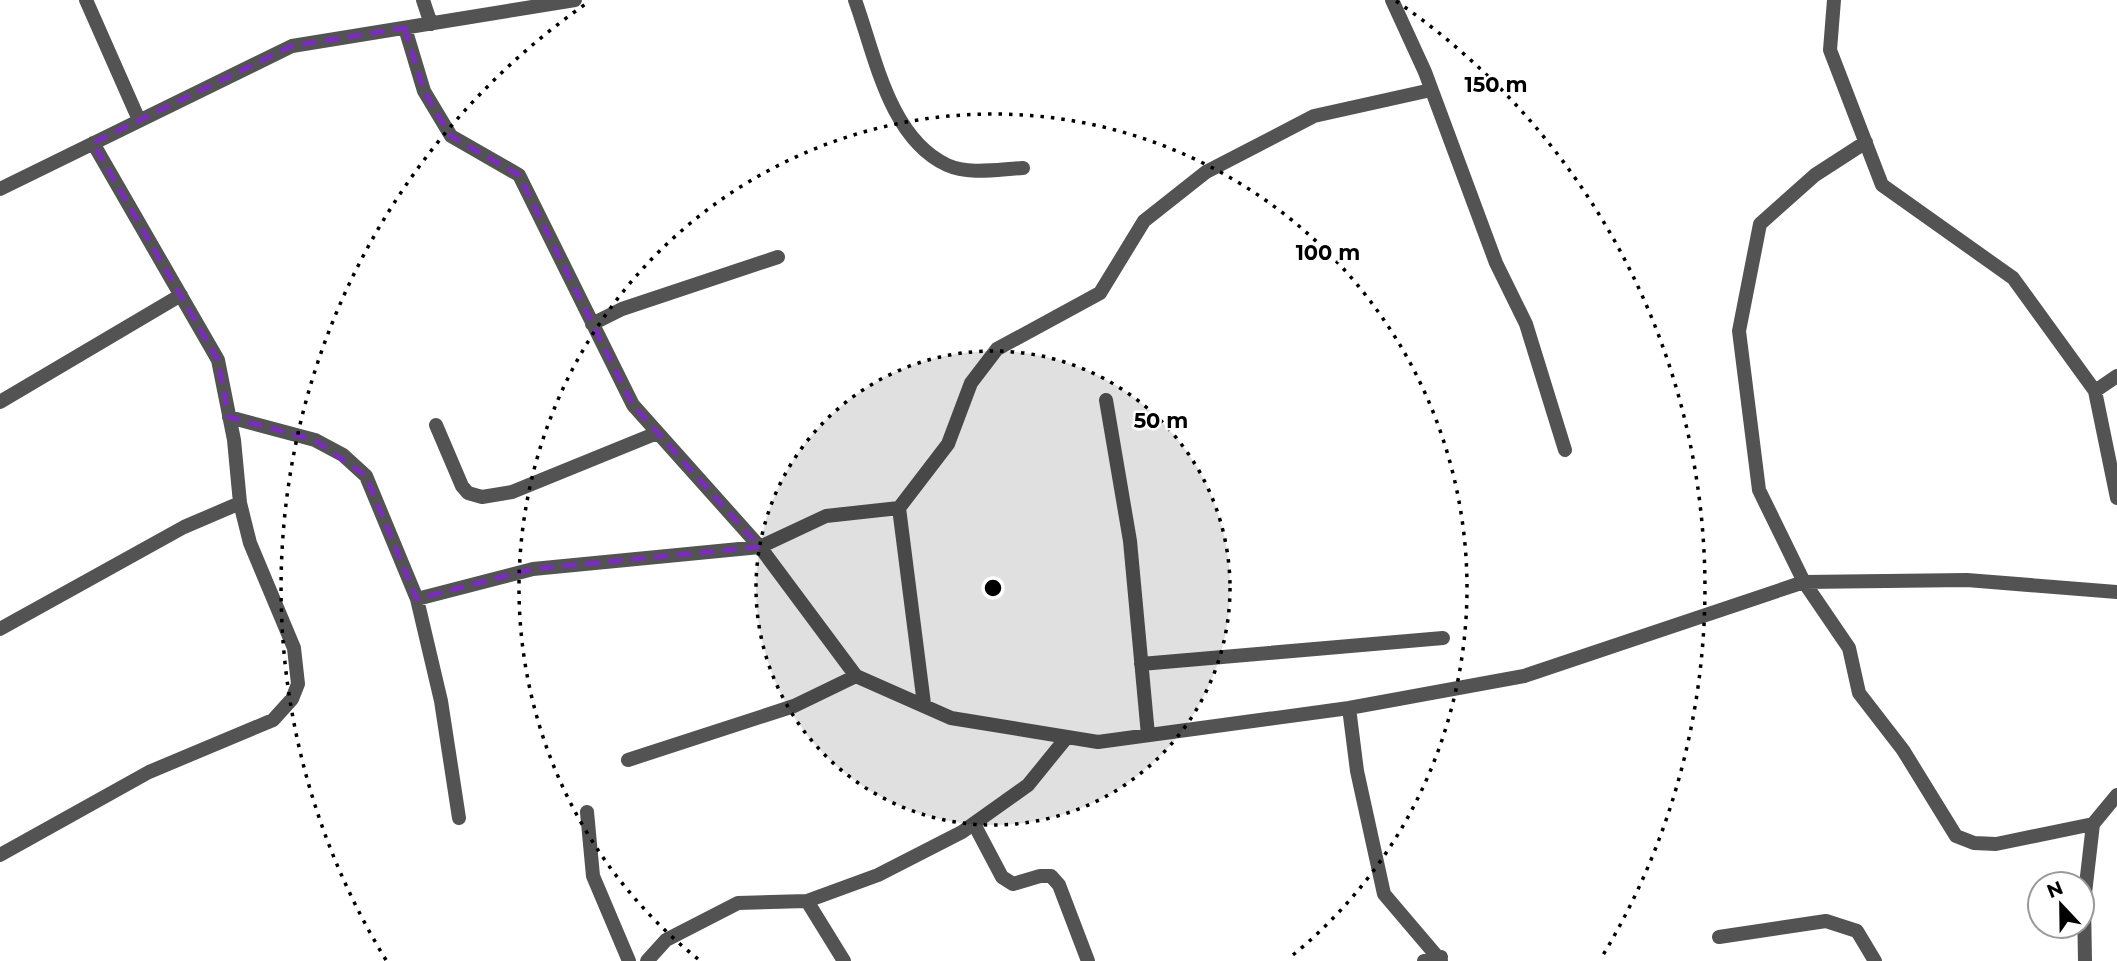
<svg xmlns="http://www.w3.org/2000/svg" width="2117" height="961" viewBox="0 0 2117 961" font-family="Montserrat,sans-serif">
<rect width="100%" height="100%" fill="#fff"/>
<g fill="none" stroke-linecap="round" stroke-linejoin="round">
<path stroke="#535353" stroke-width="14" d="M86,0L139,120
M423,0L431,24
M855,0C875,55 889,138 947,165C969,175 999,169 1023,168
M1392,0L1425,72L1496,263L1526,324L1565,450
M1834,0L1830,50L1882,185L2013,278L2095,391L2117,376
M405,28L424,91L451,136L519,175L633,405L760,547L856,676L951,718L1098,742L1349,708L1524,676L1804,582L1967,580L2117,592
M1866,142L1815,175L1760,224L1739,331L1759,490L1804,582L1849,648L1859,693L1903,750L1956,836L1974,843L1996,844L2093,824
M0,189L292,46L575,0
M592,324L622,309L778,257
M2095,391L2117,498
M1106,400L1130,541L1148,735
M0,402L181,295
M229,417L315,440L343,455L366,476L417,599L533,569L760,547L826,516L899,508
M436,425L462,486L468,493L482,497L512,492L657,433
M417,599L441,701L459,818
M0,629L184,527L240,503
M1141,664L1443,638
M924,704L899,508L948,444L971,383L997,349L1100,293L1144,221L1206,172L1314,116L1431,90
M1349,708L1357,771L1384,894L1441,961
M628,760L794,706L856,676
M587,812L593,876L629,961
M974,824L1002,877L1013,884L1040,876H1051L1059,885L1088,961
M0,855L149,772L273,720L292,699L298,684L294,648L250,543L240,503L234,440L218,360L93,143
M807,901L844,961
M1719,937L1826,921L1857,931L1875,961
M647,961L666,940L738,903L807,901L878,875L962,832L1028,785L1067,737
M1424,961L1441,957
M2085,961L2084,902L2093,824L2117,795"/>
</g>
<path fill="none" stroke="#7b2cbf" stroke-width="5" stroke-dasharray="14 9" stroke-linejoin="round" d="M405,28L424,91L451,136L519,175L633,405L760,547L533,569L417,599L366,476L315,440L229,417L218,360L93,143L292,46Z"/>
<circle cx="993" cy="588" r="237" fill="#000" fill-opacity=".12"/>
<g fill="none" stroke="#000" stroke-width="3.5" stroke-dasharray="3.5 7">
<circle cx="993" cy="588" r="237"/>
<path d="M698 959A474 474 0 1 1 1288 959"/>
<path d="M386 960A712 712 0 0 1 590 1M1396 1A712 712 0 0 1 1600 960"/>
</g>
<circle cx="993" cy="588" r="10" fill="#000" stroke="#fff" stroke-width="3.5"/>
<g font-size="21" text-anchor="middle" font-weight="bold" fill="#000" stroke="#fff" stroke-width="5" stroke-linejoin="round" paint-order="stroke">
<text x="1496" y="92">150 m</text>
<text x="1328" y="260">100 m</text>
<text x="1161" y="428">50 m</text>
</g>
<g transform="translate(2061 905) rotate(338)"><circle r="33" fill="#ffffff" stroke="#999999" stroke-width="2"/>
<path d="M0-5L12 26L0 18L-12 26Z" fill="#000000"/>
<text y="-10" font-size="19" font-weight="bold" text-anchor="middle" fill="#000000">N</text>
</g>
</svg>
